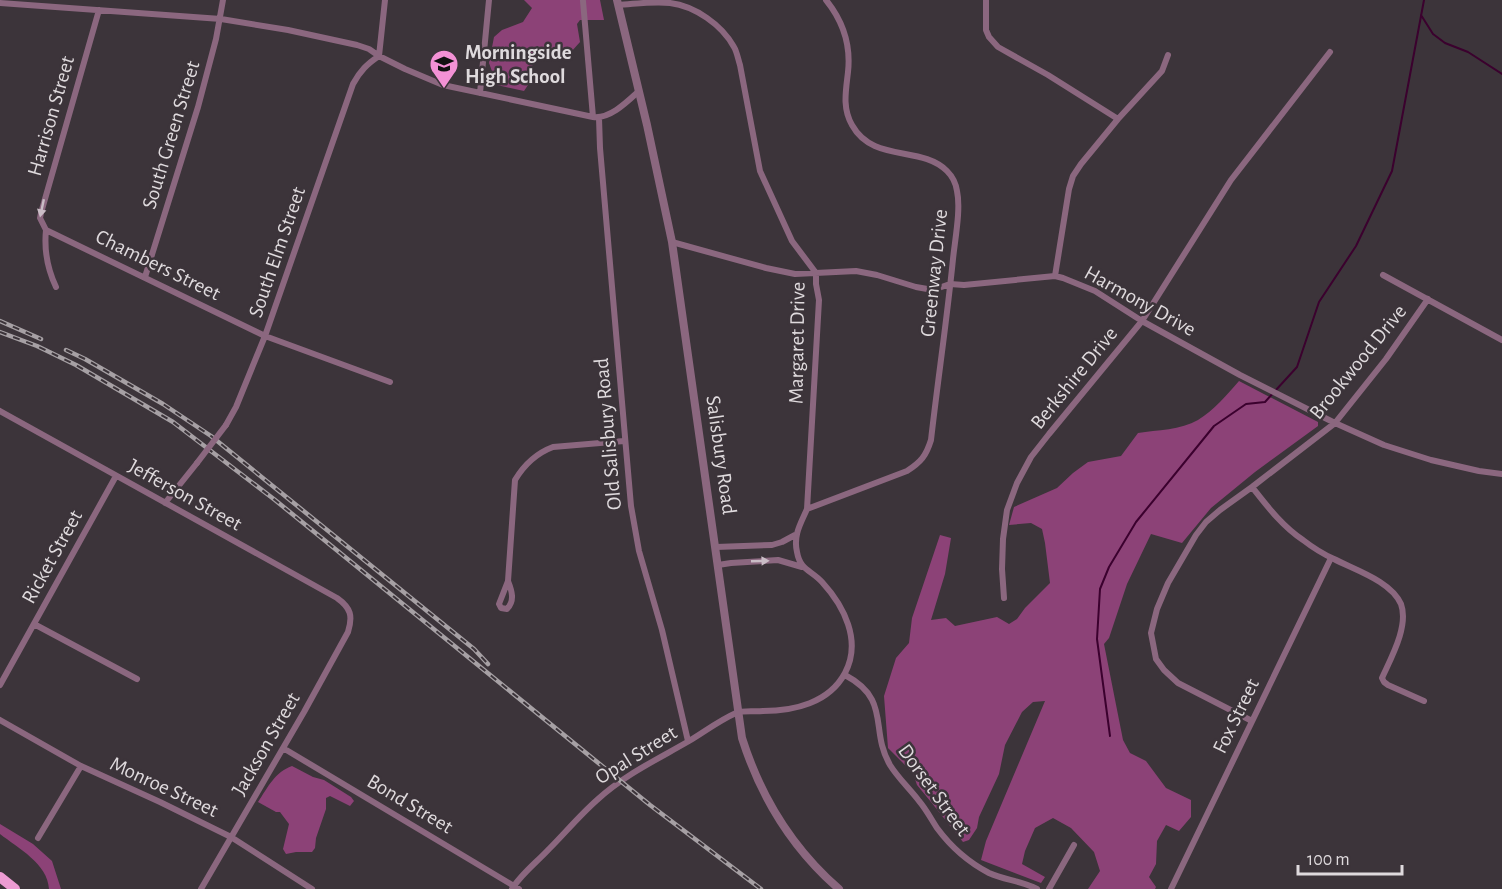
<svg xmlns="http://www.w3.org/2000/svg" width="1502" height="889" viewBox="0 0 1502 889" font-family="'Alegreya Sans',sans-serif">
<rect width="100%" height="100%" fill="#3c343a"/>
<path fill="#8c4277" d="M524,0H600L604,20H580L577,24L580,42L571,52L562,53L555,49H542L533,63L530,82L524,91L497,85L489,63L494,37L502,30L523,22L532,8Z
M1239,381L1318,422V426L1255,472L1211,508L1182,543L1151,534L1127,584L1109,638L1104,644L1123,740L1130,753L1146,761L1166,788L1191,800V817L1179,831L1166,825L1157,841L1156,864L1149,877L1156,887L1155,889H1088L1100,871L1094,852L1071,828L1053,818L1035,828L1025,851L1022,864L1045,877L1041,883L981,860L986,841L1045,701L1033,702L1022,712L1005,745L999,774L979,817L977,828L969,840L963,842L931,802L917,785L913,773L888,748L884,696L896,658L909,643L912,618L940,535L951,538L945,574L931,620L946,618L955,626L997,617L1009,624L1017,619L1025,608L1050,583L1045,543L1042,529L1031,523L1009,525L1014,507L1057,488L1073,473L1088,462L1121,456L1138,433C1157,430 1181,430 1198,420C1214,410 1227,395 1239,381Z
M292,766L313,777L324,780L351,797L354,801L350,806L330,796L326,798V809L316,838L315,848L312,852H296L286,854L283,849L289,824L280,812H276L258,802C268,787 275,772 292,766Z
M0,824L33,844L52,861L61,889H49C48,864 18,848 0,834Z"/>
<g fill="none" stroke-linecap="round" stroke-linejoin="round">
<path stroke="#3b012e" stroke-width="2" d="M1421,15L1433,34L1445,43L1468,52L1502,74
M1110,736L1097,639L1100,589L1109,567L1136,522L1214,426L1246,404L1265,402L1297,367L1319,302L1356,246L1392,171L1424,0"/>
<path stroke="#8b677f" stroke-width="6" d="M986,0V30L989,37L998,47L1048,75L1118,119
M583,1L593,117
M0,3L221,19L288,30L357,45L369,49L379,56L405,69L443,85L593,117C610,119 627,102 639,91
M480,93L489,0
M599,118L600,148L631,506L639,551L662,630L688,741
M46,230L265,336L390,382
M46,230L40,218L41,213L99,10
M46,230C44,250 47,268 56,287
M672,242L766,268L795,274L856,271L877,275L916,287L933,290L950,284L964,285L1055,276L1063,278L1095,291L1142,321L1240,375L1335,423L1384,445L1431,460L1479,471L1502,474
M1383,275L1502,340
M1055,276L1069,189L1073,176L1081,164L1118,119L1162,71L1168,55
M145,277L198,107L216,39L223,0
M0,411L337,598C351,608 353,616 348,632L304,712L201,889
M226,425L236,407L265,336L353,84C360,71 367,64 379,56L385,0
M1252,487C1267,506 1282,526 1303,540C1312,547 1323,554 1334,559C1355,570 1391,581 1401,604C1409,626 1391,658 1382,678L1384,682L1388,685L1424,701
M165,503L197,463
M807,509L907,471C921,462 926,456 931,440C938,379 947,319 953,259C955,239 961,209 957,191C956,184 952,176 947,171C921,145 873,163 852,125C842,108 846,90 848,72C851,45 843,21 826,0
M716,547L772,545L782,542L795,535
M718,565L731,563L778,560L802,567
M508,581L515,480C524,465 537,453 553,447L624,441
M508,581C512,591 515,601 507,609L501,608L499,604Z
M1004,598L1002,569L1003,539L1007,510L1017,483L1031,457L1049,434L1142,321L1231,180L1330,52
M34,624L137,679
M845,675C892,700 869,729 890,765C898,778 910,789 919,801C926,809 931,819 937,828C951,847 968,862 989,873C1004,880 1022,881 1037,889
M0,685L116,476
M0,720L81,766L160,802L231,837L312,889
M1252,721L1178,683L1164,670L1156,659L1151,633L1157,609L1168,583L1196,535L1206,522L1220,510L1252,487L1335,423L1386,359L1428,299
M283,748L519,889
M38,838L81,766
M512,889C521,874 537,862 549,849C565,833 580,815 597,800C624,775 658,759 689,741C704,732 720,720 736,713C743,710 755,712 763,711C794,711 829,703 845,673C862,641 844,606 822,582C811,570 800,570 797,552C793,535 801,523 807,509L819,300L816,284V273L792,241L760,171L740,65C738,59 737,52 734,47C722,25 695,6 670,3C653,1 635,4 618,5
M1049,889L1074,845
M1171,889L1331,558"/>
<path stroke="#8b677f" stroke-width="8" d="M617,0L647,125L672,242L742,738C761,798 792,848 839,889"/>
<path stroke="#ed9cd3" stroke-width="10" d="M0,877L15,889"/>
<g stroke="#a6a0a4" stroke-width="4.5">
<path id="rail" d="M0,321L41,339
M0,332L37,346L76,365L173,422L275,500L650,805L761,889
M66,350L85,359L163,404L211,436L474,649L488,664"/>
</g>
<use href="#rail" stroke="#3c343a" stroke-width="2" stroke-dasharray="7" stroke-linecap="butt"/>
<path stroke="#8b677f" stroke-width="6" d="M197,463L226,425"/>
</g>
<defs><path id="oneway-solid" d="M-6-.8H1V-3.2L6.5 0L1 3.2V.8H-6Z" transform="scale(1.5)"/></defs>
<g fill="#cabdc6">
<use href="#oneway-solid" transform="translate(42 208) rotate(102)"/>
<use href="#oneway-solid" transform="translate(760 561) rotate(-2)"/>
</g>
<defs>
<g id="school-pin" transform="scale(1.5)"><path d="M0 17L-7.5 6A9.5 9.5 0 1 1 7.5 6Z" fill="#f391d5" stroke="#3c343a"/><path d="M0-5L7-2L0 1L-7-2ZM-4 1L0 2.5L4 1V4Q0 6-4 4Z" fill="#111"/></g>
</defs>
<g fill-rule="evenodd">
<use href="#school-pin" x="444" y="64"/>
</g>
<g text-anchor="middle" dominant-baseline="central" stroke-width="5" stroke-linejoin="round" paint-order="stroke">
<g font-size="21" font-weight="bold" fill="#dfdadd" stroke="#3c343a" text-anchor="start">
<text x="465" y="52">Morningside<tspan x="465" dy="24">High School</tspan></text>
</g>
<g font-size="21" fill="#dfdadd" stroke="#3c343a">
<text transform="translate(51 116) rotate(-74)">Harrison Street</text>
<text transform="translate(171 135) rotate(-73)">South Green Street</text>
<text transform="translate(277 252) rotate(-71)">South Elm Street</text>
<text transform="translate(158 265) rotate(26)">Chambers Street</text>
<text transform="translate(934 273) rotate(-84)">Greenway Drive</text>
<text transform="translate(1140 301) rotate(29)">Harmony Drive</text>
<text transform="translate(797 343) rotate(-89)">Margaret Drive</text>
<text transform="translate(1358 362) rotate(-51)">Brookwood Drive</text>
<text transform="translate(1074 378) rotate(-51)">Berkshire Drive</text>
<text transform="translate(608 434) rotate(-95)">Old Salisbury Road</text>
<text transform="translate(721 455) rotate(82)">Salisbury Road</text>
<text transform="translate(185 495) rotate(29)">Jefferson Street</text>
<text transform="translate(52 557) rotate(-61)">Ricket Street</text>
<text transform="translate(1236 716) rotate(-64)">Fox Street</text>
<text transform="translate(266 744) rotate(-60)">Jackson Street</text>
<text transform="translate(636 755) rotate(-32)">Opal Street</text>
<text transform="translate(164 787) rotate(25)">Monroe Street</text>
<text transform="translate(934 790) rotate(54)">Dorset Street</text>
<text transform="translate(410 804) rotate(31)">Bond Street</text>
</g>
</g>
<path d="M1298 865v9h104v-9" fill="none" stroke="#dfdadd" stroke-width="3"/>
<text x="1307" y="865" font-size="18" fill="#dfdadd" stroke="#3c343a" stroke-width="4.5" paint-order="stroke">100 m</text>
</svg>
